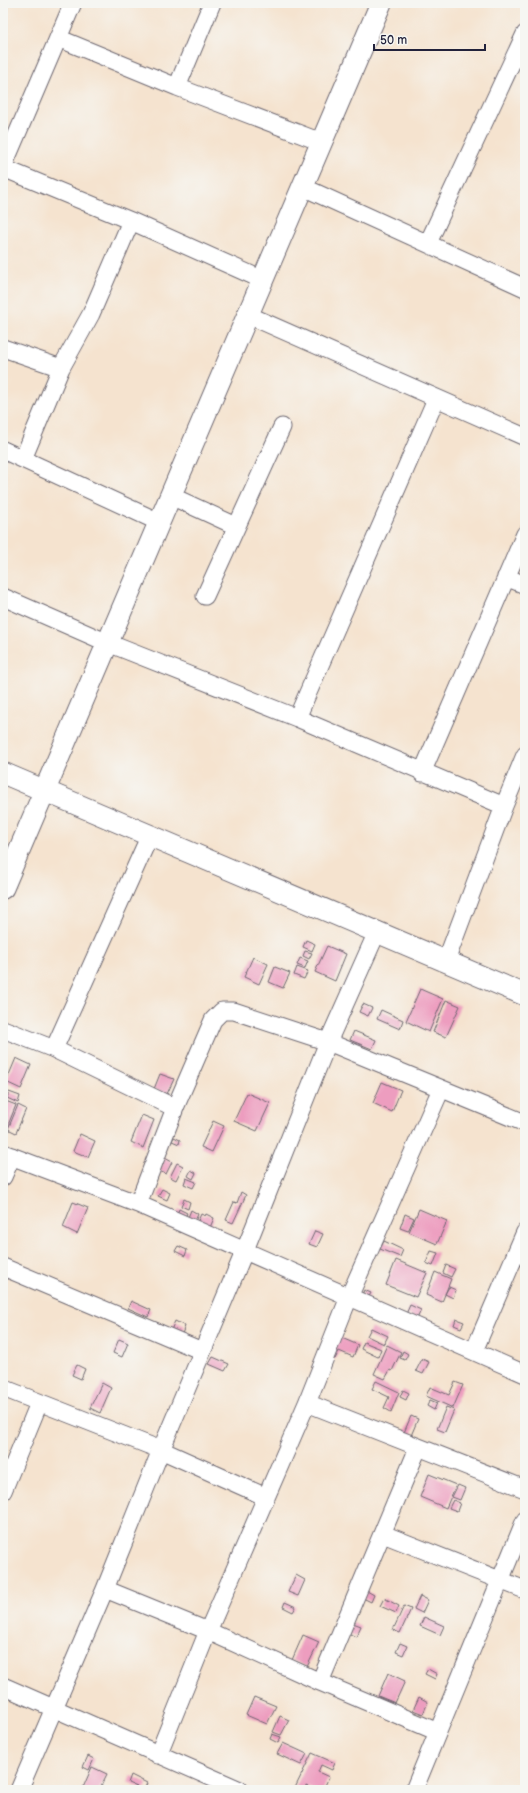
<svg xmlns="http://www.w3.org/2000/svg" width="528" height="1793" viewBox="0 0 528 1793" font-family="'Balsamiq Sans',sans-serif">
<rect width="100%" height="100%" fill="#f6f6f2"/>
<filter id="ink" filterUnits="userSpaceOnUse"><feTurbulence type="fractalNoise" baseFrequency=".025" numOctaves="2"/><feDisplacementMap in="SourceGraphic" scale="8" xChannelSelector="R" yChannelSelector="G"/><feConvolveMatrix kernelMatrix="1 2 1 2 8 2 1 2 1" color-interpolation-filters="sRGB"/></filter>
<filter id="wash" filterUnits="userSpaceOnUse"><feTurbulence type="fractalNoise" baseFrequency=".012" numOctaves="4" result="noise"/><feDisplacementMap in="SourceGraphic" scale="16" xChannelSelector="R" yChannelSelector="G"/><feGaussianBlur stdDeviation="0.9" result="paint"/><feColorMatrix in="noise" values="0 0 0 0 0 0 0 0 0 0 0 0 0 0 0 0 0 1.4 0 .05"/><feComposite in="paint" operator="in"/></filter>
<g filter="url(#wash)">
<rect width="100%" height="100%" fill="#f5e3cf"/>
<g id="blocks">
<path fill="#ed9dbf" d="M306,940L315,944L312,951L303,947Z
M327,946L346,954L335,981L315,972Z
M305,951L312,953L309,959L303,956Z
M253,957L268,964L259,984L244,977Z
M300,958L308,961L305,968L297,965Z
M275,967L290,973L283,988L269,982Z
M297,967L308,971L304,979L294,975Z
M420,989L443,999L429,1032L406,1021Z
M446,1000L460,1006L446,1037L433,1032Z
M363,1004L372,1008L368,1016L359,1012Z
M381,1010L403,1020L400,1029L377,1019Z
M354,1031L376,1040L372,1049L350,1040Z
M16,1058L31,1065L21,1089L6,1082Z
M160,1074L174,1079L167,1094L154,1089Z
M382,1082L401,1090L392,1112L373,1103Z
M9,1092L20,1096L18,1103L7,1098Z
M247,1093L270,1103L257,1131L234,1121Z
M3,1100L16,1105L8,1125L3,1123Z
M18,1105L26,1109L16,1133L8,1129Z
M142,1115L154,1120L143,1148L131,1142Z
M213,1121L224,1126L212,1152L201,1147Z
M80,1134L95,1141L88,1157L73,1151Z
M174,1137L180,1140L179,1144L172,1141Z
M165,1158L172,1162L166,1174L159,1171Z
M177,1163L183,1166L176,1180L170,1177Z
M191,1170L196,1173L193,1179L188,1176Z
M186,1178L196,1182L193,1188L184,1184Z
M162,1189L170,1193L167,1200L158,1196Z
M241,1192L246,1195L233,1223L226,1220L234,1202L237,1203Z
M184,1199L190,1202L188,1209L181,1206Z
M73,1202L88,1208L77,1234L63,1227Z
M179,1209L187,1213L184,1220L176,1217Z
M419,1209L447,1221L437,1244L409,1232Z
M191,1210L198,1214L194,1224L187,1220Z
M201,1214L205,1216L206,1214L214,1218L209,1230L196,1225Z
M405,1214L414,1218L408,1231L400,1228Z
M315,1231L323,1234L317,1247L309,1244Z
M384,1241L403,1250L400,1257L380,1249Z
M178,1246L187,1250L185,1256L175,1251Z
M431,1251L438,1253L433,1266L426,1263Z
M396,1260L427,1273L416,1297L386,1285Z
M446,1265L455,1269L451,1277L443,1273Z
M435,1272L451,1279L442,1302L426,1295Z
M449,1287L456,1290L453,1298L445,1294Z
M364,1290L371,1293L367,1300L361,1297Z
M131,1301L151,1310L148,1317L128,1308Z
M410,1305L421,1310L417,1319L406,1314Z
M456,1319L464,1322L461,1328L454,1325Z
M175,1321L185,1326L182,1334L171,1330Z
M371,1328L388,1336L384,1344L367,1336Z
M337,1336L358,1345L353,1357L339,1351L335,1359L328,1356Z
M119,1339L128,1343L122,1357L113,1353Z
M364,1342L381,1349L378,1357L361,1349Z
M387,1345L401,1352L392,1371L390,1370L385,1379L374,1374Z
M403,1351L408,1354L405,1360L400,1358Z
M213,1357L229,1364L225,1371L209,1364Z
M422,1359L429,1362L423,1374L416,1371Z
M77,1365L85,1369L81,1379L72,1375Z
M376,1381L399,1392L391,1412L384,1408L389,1397L372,1389Z
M455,1382L463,1385L453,1408L426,1396L430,1387L449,1395Z
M102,1383L111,1388L100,1413L90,1408Z
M403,1390L409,1393L406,1400L400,1397Z
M430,1400L437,1403L434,1410L427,1406Z
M446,1407L454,1410L445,1432L437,1429Z
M411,1416L418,1419L410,1438L403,1435Z
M429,1474L456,1485L446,1508L420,1497Z
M458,1485L465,1488L460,1500L452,1497Z
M453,1500L460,1503L457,1511L449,1508Z
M296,1575L305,1580L298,1596L288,1592Z
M367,1591L374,1595L371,1602L363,1598Z
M420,1596L428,1600L422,1613L414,1609Z
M384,1598L399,1606L396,1613L380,1606Z
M285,1602L296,1607L293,1612L283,1607Z
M404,1606L411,1609L400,1633L393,1630Z
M424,1617L444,1626L440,1635L420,1626Z
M353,1623L361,1626L356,1637L348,1633Z
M303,1635L319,1642L307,1667L292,1660Z
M400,1643L407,1646L403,1655L396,1652Z
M428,1669L437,1674L435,1679L425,1674Z
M388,1673L405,1681L395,1703L378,1696Z
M254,1697L276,1706L267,1724L246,1715Z
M419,1697L428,1702L423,1714L413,1710Z
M280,1716L289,1720L281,1735L273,1732Z
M272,1734L281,1737L278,1743L270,1739Z
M283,1743L307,1754L301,1765L277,1754Z
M312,1753L335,1763L332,1770L321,1765L318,1772L329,1777L323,1790H315L307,1786L305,1790H294Z
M88,1756L94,1759L89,1770L83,1767Z
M92,1767L107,1774L99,1790H82Z
M131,1775L147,1783L144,1790L128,1783Z"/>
</g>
</g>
<g filter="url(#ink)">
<use href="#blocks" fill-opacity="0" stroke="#6c666f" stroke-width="1"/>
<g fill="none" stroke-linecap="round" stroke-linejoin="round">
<g stroke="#6c666f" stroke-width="19">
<path id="minor" d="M58,38L177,87L321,142
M177,87L212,3
M3,167L73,3
M3,168L131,221L263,280
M303,187L525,288
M428,243L525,34
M248,315L525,437
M3,348L61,368
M3,450L159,522
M23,459L61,368L91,314L131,221
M171,496L236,526
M506,577L525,585
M205,596L282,427
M3,597L108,643L297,718L504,806
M297,718L436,399
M422,773L525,534
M446,961L504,806L525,755
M3,1029L54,1049L175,1108
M54,1049L150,835
M3,1153L138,1204L525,1374
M3,1177L12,1156
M138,1204L175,1108L213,1020L222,1011H234L328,1042L525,1123
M3,1267L202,1351
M474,1351L525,1232
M3,1388L161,1450L266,1497
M307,1403L525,1489
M3,1491L39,1403
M383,1534L525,1590
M105,1589L208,1631L320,1682L438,1732
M320,1682L418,1448
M3,1686L240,1790
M158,1755L208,1631L307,1403L349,1297L441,1089
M19,1790L105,1589L161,1450L245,1250L328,1042L377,932
M414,1790L525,1520"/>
</g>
<g stroke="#6c666f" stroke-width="23">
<path id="tertiary" d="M3,773L525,995
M3,888L381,3"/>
</g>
<use href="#minor" stroke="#fff" stroke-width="17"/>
<use href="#tertiary" stroke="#fff" stroke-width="21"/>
</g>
</g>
<rect width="528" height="1793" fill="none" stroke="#f6f6f2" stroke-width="16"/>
<path d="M374 44v6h111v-6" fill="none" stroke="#22223b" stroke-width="2"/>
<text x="380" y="44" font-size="12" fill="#22223b" stroke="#f6f6f2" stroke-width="3" paint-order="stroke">50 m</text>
</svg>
